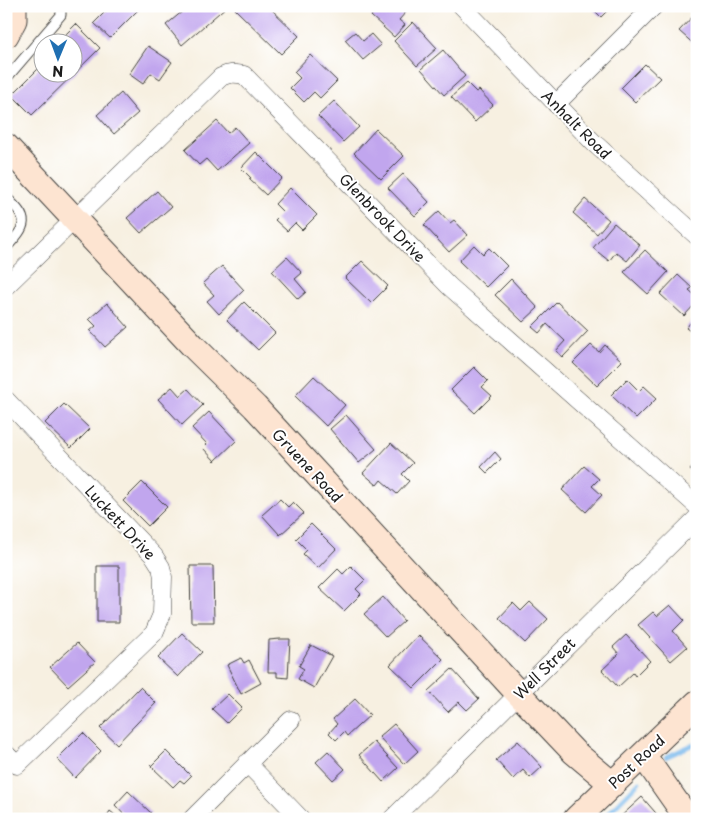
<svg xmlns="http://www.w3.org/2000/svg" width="703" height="825" viewBox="0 0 703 825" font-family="'Playpen Sans',sans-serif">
<rect width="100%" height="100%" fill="#fff"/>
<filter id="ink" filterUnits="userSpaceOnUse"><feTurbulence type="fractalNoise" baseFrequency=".02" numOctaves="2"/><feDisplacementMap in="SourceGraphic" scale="10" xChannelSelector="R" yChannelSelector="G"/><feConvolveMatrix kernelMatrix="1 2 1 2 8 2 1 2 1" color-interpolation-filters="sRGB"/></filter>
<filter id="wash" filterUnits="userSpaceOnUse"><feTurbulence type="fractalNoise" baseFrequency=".0096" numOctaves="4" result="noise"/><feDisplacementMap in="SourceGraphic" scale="20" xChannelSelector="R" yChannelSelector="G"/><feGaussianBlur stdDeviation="1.12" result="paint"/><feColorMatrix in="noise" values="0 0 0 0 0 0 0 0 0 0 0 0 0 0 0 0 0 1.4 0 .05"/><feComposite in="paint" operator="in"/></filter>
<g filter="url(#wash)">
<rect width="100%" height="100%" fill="#f7f0e1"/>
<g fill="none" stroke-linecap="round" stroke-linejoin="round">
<path stroke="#76b7eb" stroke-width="4.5" d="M666,757L694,744H697
M603,819L639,782"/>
</g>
<g id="blocks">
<path fill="#c1a6ee" d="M111,6H142L110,38L94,23Z
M189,6H227L182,45L166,25Z
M237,6H268L299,36L281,54L235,9Z
M380,6H400L406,12L399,20L405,25L394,37L371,16Z
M590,6H604L608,10L601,17Z
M697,12V47L679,31Z
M413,22L437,48L417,66L394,41Z
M76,24L100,48L32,115L12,95L42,65V72H72V42H58Z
M355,32L363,41L371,34L381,45L363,60L345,40Z
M148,46L172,62L160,79L151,73L143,84L129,74Z
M443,50L465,76L444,95L421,69Z
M310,55L337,81L320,98L314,92L304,102L290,88L300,78L294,72Z
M645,64L660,78L635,102L621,88Z
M467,83L476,92L479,90L493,105L475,122L451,97Z
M121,93L138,113L114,134L97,115Z
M334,101L359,127L343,142L318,116Z
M217,121L228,133L235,127L249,143L217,171L206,159L199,165L185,150Z
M376,129L404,156L381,179L354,153Z
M256,152L282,178L266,195L249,179L251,178L241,168Z
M403,174L429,202L415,216L388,188Z
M290,188L317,215L302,230L295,223L287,231L275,220L283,212L275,204Z
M157,191L171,207L141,233L127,218Z
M585,199L609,220L597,234L573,213Z
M439,211L450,223L454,220L468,235L449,252L424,225Z
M614,223L640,245L627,261L616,252L609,261L593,248Z
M474,245L483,254L489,248L507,266L486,287L459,261Z
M645,250L668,272L648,294L624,272Z
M287,257L302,273L295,279L306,292L298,299L272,271Z
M362,261L388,286L371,303L345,278Z
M222,266L244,290L219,314L207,301L214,295L203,283Z
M678,275L692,288L689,290L697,297V302L684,316L660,294Z
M511,279L538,308L523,322L495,295Z
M244,302L275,333L258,350L227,320Z
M557,302L588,331L563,357L556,351L565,341L547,324L539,333L532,327Z
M107,303L128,327L105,347L90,331L96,326L89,319Z
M697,315V336L686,328Z
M591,345L599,352L605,345L622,361L597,386L573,363Z
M474,367L488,381L482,387L492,396L475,413L451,390Z
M314,376L345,405L326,426L295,396Z
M627,379L639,391L644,386L657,398L636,419L611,395Z
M172,387L180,396L188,389L203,405L182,425L158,399Z
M64,404L90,429L71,448L45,423Z
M209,412L236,441L215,461L203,448L207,444L192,428Z
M346,415L376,449L359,463L330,429Z
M391,443L413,463L402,474L409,481L397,494L381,480L377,485L363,473Z
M495,452L501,459L487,473L481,467Z
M697,462V477L690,470Z
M584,466L599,479L592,486L602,495L586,512L562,490Z
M8,474L9,496H6V475Z
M142,482L167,507L148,526L123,501Z
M280,499L288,507L293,502L304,513L280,535L262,515Z
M311,524L336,549L318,568L303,554L307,550L296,539Z
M97,566H119V622H97Z
M190,566H213L214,622H191Z
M351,566L365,580L356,589L361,594L344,611L319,588L338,569L343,574Z
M383,597L404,621L386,637L364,614Z
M530,602L548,619L525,643L499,618L513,603L521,611Z
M670,605L684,620L673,631L687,647L671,661L638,625L653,612L657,616Z
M182,633L202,652L178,677L158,658Z
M418,635L443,659L414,688L390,665Z
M626,635L650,661L635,676L633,673L618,687L602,670L619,654L613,647Z
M280,639H290L288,678L277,677V672H268L269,640Z
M77,643L95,662L68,686L50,667Z
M311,645L332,656L314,688L298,679L304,669L299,666Z
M241,658L244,663L249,660L261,683L241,694L227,665Z
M452,669L479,699L467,710L459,702L448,712L428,691Z
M140,687L156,703L117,744L100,728Z
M228,694L242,708L227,723L212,709Z
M355,699L370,715L347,736L344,732L336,740L329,733L337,724L333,719Z
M394,724L418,751L404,764L379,737Z
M83,733L101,751L75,778L57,759Z
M518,741L542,767L530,778L523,770L513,779L496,760Z
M374,742L398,768L383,782L359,755Z
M166,751L191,776L184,783L180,780L173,787L151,766Z
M328,751L345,769L333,780L316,762Z
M128,791L151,813L145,819H128L115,805Z
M642,797L661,819H618Z
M110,811L120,819H105Z"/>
</g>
</g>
<g filter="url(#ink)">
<use href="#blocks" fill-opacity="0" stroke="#3d3c3a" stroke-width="1"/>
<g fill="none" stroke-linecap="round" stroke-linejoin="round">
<g stroke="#3d3c3a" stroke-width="11">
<path id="lane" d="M6,79L61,15V6
M6,197C30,220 28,224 6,248"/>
</g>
<g stroke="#3d3c3a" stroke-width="19">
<path id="street" d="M462,6L594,143L697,236
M556,104L654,6
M6,286L221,77C229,73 235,73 244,75L449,286L697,506
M6,400L154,556L161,567L163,577L162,614L154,633L17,765L6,754
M247,763L301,819
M192,819L291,720
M392,819L697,518"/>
</g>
<g stroke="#3d3c3a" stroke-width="27">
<path id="secondary" d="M6,35L14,20V6
M6,146L194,347L255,407L518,693L574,752L611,783
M643,755L688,819
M576,819L697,703"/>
</g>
<use href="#lane" stroke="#fff" stroke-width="9"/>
<use href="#street" stroke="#fff" stroke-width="18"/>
<use href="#secondary" stroke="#fde4d1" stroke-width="25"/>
</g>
</g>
<g text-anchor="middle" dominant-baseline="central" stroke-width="4" stroke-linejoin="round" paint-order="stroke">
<g font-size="15" fill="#1c1c1c" stroke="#fff">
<text transform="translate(577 124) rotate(45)">Anhalt Road</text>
<text transform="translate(383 217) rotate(46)">Glenbrook Drive</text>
<text transform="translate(308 465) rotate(47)">Gruene Road</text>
<text transform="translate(121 522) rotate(47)">Luckett Drive</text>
<text transform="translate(544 668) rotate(-45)">Well Street</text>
<text transform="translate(636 761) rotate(-43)">Post Road</text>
</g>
</g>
<rect width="703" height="825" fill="none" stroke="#fff" stroke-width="25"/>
<g transform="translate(58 58) rotate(181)"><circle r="24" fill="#ffffff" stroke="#a4a4a4"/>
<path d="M0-4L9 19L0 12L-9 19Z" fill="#1f6fb2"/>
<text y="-8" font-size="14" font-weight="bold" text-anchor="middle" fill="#1c1c1c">N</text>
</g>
</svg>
